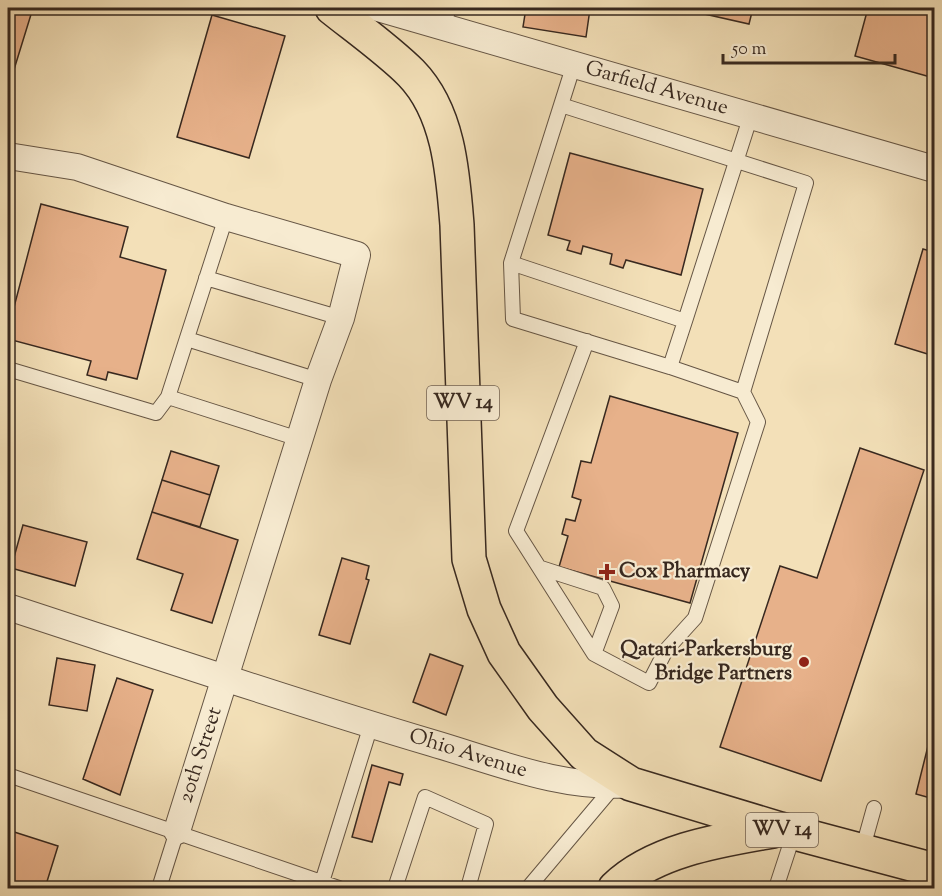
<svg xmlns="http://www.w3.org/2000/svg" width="942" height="896" viewBox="0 0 942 896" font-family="'Sorts Mill Goudy',serif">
<rect width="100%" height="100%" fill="#f3e0b8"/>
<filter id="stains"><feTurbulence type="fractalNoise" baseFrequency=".00333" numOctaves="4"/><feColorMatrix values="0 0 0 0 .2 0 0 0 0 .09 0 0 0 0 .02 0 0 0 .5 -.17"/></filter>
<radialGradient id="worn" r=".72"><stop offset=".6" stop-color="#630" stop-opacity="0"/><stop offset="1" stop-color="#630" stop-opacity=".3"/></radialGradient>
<path fill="#e7b18a" stroke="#37281f" stroke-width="1.5" d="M8,8H33L8,89Z
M526,8L590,9L586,37L523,27Z
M678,8H753L749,24Z
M868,8H934V78L855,56Z
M212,15L285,36L249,158L177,137Z
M570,153L703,189L681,275L626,260L623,268L610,264L612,254L583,246L581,254L567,250L570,241L548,235Z
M41,204L128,227L120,257L166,270L137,379L108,372L106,380L87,375L91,361L8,339V330Z
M923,249L934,252V356L895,344Z
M610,396L738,433L690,603L559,567L568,536L562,534L566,519L575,521L581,500L572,497L581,461L591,463Z
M860,448L924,470L821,781L720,747L780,566L817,578Z
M171,451L219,466L210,495L162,480Z
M162,480L210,495L200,527L152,512Z
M152,512L238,540L212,623L171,610L183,574L137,559Z
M23,525L87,542L75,586L11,568Z
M342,558L369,566L366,579L369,580L350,644L319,635Z
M430,654L463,666L446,715L413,702Z
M57,658L95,665L87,711L49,705Z
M117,678L153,690L120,795L83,779Z
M934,722V799L916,794Z
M372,765L403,774L400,785L389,782L372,842L352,837Z
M8,830L58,846L45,888H8Z"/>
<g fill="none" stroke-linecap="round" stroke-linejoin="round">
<g stroke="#665645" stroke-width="16">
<path id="lane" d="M443,26L449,8
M574,64L511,263L685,321L751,115
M561,105L806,183L743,392L758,422L695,618L666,650L649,683L594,654L516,531L587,341
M511,263L513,319L670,367L743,392
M206,278L341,318
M187,339L318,380
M670,367L685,321
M8,369L156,413L168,397L226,217
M168,397L299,439
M541,568L603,588L612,606L594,654
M8,775L339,888
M862,851L874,808
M322,882L371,725
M159,888L177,831
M395,888L425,797L486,824L468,888H470
M528,888L614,786
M776,888L794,833"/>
</g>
<g stroke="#665645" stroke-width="28">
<g id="street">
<path id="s1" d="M378,8L934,169"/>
<path d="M8,156L77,167L226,217L357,255L341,318L318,380L177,831"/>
<path id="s2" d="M8,607C149,653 290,701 432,743C497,762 563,790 631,784"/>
</g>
</g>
<g stroke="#37281f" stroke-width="36">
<path id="primary" d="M332,8C357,28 388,50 411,73C449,112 453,174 457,225L469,559L484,609L504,653L543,708L584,754L631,784L780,829L934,870
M615,888C654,850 721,840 773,831"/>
</g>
<use href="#lane" stroke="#f7ebd1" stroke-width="14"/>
<use href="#street" stroke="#f7ebd1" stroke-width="26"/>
<use href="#primary" stroke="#f3e0b8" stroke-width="33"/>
</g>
<g fill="#8f2418" stroke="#f7ebd1" stroke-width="2">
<path d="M604 563h6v6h6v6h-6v6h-6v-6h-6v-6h6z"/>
<circle cx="804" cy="662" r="6"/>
</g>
<g text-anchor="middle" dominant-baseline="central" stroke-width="4.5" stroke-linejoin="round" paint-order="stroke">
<g fill="#f7ebd1" stroke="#716254" stroke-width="1.5">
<rect x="427" y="386" width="72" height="34" rx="4.5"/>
<rect x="746" y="813" width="72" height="34" rx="4.5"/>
</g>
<g font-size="20" font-weight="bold" fill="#37281f">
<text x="463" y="403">WV 14</text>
<text x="782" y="830">WV 14</text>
</g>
<g font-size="21" fill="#37281f" stroke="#f7ebd1">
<text stroke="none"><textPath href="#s1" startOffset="290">Garfield Avenue</textPath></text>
<text stroke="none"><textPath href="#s2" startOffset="483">Ohio Avenue</textPath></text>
<text transform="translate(201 755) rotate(-72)">20th Street</text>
</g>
<g font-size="21" font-weight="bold" fill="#37281f" stroke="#f7ebd1" text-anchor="start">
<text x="619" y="572">Cox Pharmacy</text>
<text x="792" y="650" text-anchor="end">Qatari-Parkersburg<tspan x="792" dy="24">Bridge Partners</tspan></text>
</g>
</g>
<rect width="942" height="896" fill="none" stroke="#f3e0b8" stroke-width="30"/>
<rect x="9" y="9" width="924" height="878" fill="none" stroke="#37281f" stroke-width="3"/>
<rect x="15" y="15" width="912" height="866" fill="none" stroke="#37281f" stroke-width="1.5"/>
<path d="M723 54v9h172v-9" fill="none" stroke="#37281f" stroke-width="3"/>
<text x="732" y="54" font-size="18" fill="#37281f" stroke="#f7ebd1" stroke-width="4.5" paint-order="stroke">50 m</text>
<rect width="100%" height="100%" filter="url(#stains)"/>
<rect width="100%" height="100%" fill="url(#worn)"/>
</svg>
